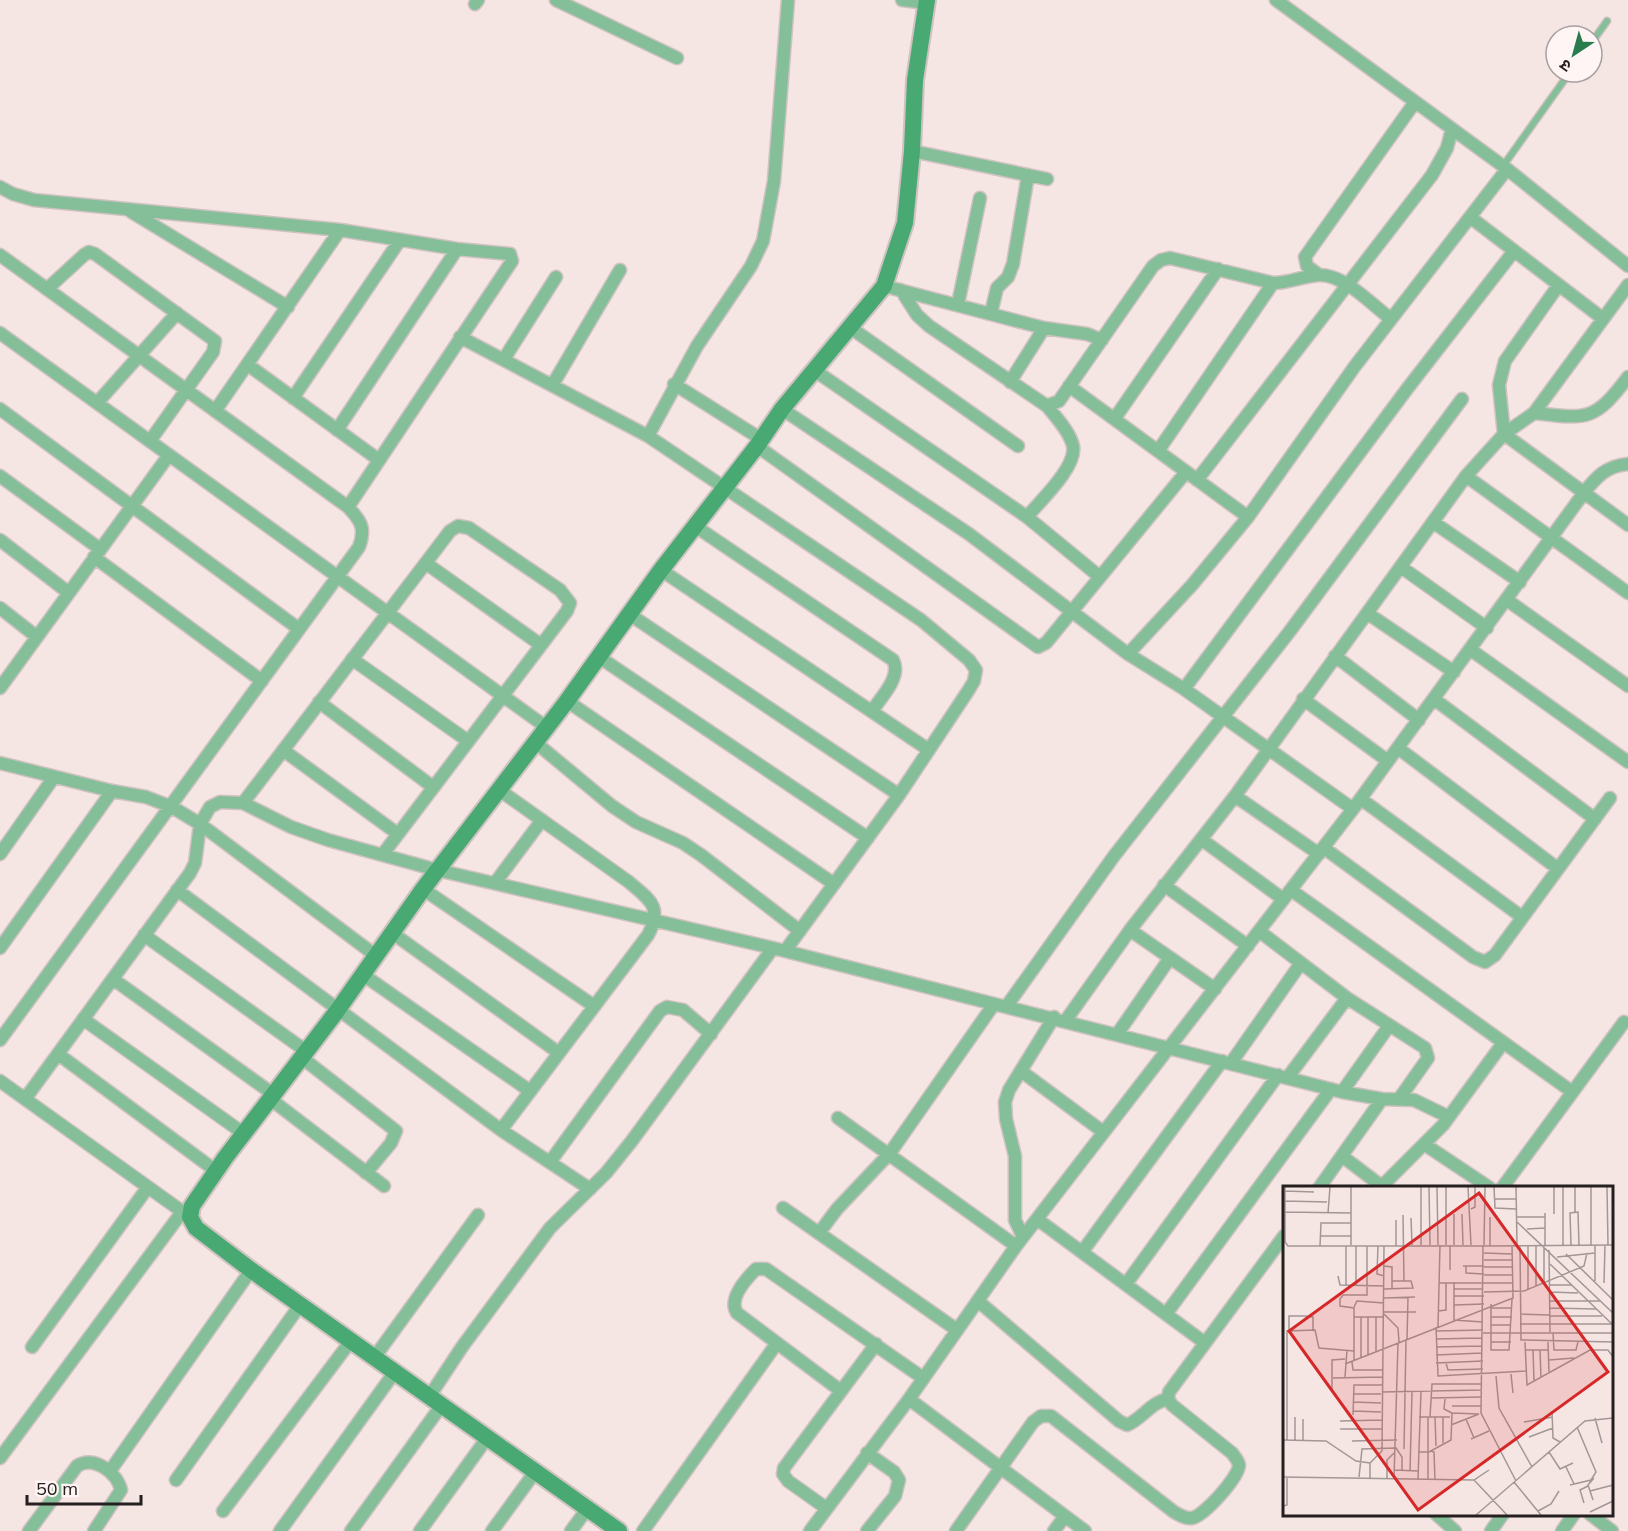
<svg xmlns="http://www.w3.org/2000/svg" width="1628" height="1531" viewBox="0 0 1628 1531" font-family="Mulish,'Noto Sans Devanagari',sans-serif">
<rect width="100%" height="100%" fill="#f5e6e4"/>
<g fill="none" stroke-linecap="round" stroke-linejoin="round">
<g stroke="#d0c2c1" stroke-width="9">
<path id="lane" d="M1592,42L1607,21
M1503,166L1570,72"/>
</g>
<g stroke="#d0c2c1" stroke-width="15">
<path id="street" d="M556,0L677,58
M902,0L927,3
M1276,0L1507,169L1628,266
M475,4L478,0
M912,151L1047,179
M0,187L13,194L34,200L340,230L457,249L510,254L512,261L348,507
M130,211L288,307
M1470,217L1602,318
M0,255L348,507C361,521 366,528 359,547L0,1040
M1319,275L1307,266L1305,257L1415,102
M884,286L1044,328L1087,334L1102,340
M1558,286L1505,361L1499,385L1504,434L1628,525
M47,289L84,255L89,252L95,254L215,341L213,352L150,441
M901,290L917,315L929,326L1047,406L1059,401L1153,266L1161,260L1170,258L1273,283C1289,283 1303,276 1319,275C1344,274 1372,305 1391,319
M958,304L980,198
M991,313L997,288L1008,277L1013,264L1028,175
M851,328L1018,446
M0,333L546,727
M460,337L648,436L921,620L969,660L976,670L974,681L968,691L899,795L785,951
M504,359L556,277
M248,365L379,460
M814,370L1027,517L1100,577
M1010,382L1044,328
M553,384L620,270
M674,384L761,439
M1069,386L1248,517
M293,398L400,240
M97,403L177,313
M0,409L299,629
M782,409L969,534L1128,654L1184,689L1353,809
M215,411L340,230
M1534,413C1587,419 1594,422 1628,377
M1115,418L1218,269
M337,430L457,249
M648,436L697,346L751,266L763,241L774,181L788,0
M757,446L1038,647L1046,643L1186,472
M1158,451L1273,283
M0,476L100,549
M1466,476L1628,593
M1197,480L1432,175L1447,148L1452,129
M1027,517C1040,501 1077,467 1073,446C1070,432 1056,417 1047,406
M1433,522L1520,582
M695,526L893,660C902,677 881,697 872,711
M0,540L69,593
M94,557L262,681
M427,564L541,645
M1401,567L1487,628
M661,570L929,750
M1507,600L1628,686
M0,608L37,637
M1367,613L1454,672
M629,614L899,795
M1471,650L1628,762
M1128,654L1192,585L1248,517L1355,366L1507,169
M1335,656L1419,720
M599,657L868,838
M352,659L468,741
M0,688L169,455
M1184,689L1407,389L1514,251
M1303,699L1388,761
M1434,699L1595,819
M567,701L834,884
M319,702L433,787
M535,742L612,806L636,822L683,843L701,855L800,931
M1398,748L1557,868
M283,750L398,834
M0,763L112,791L146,797L172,807L200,824L375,955
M498,789L629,882C650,900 663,907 648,935L501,1130
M1235,796L1319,854
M1361,799L1522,917
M243,803L450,531L458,526L469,528L560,590L570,603L567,611L383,854
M1201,839L1283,899
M1324,848L1473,957L1485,962L1495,955L1610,798
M0,854L54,777
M495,883L542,820
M1164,885L1248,946
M423,889L594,1006
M177,890L501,1130L590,1189
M1291,890L1571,1091
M1130,930L1215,989
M1259,931L1347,998L1425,1048L1428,1058L1399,1099
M391,932L559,1053
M144,935L306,1051
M0,948L112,791
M362,974L530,1091
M113,979L273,1094
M1006,1007L1114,856L1290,631L1462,399
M83,1019L243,1133
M1066,1020L1130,930L1235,796L1466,476L1504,434L1534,413L1628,285
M1118,1033L1170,958
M58,1054L216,1171
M301,1057L396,1131L391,1143L366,1173
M1231,1063L1301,963
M1021,1071L1102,1131
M1288,1077L1347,998
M0,1081L187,1215
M1342,1092L1389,1026
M269,1098L384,1186
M25,1099L190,873L195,863L200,824L210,807L220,802L243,803L291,827L328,840L437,870L773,948L1342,1092L1382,1099L1414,1100L1449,1117
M838,1118L1016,1246
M1424,1144L1490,1188
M1342,1156L1384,1188
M550,1162L660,1011L667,1007L683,1010L711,1034
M1382,1186L1443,1125L1503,1043
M1319,1188L1382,1099
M1502,1188L1624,1022
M783,1208L957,1330
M1037,1219L1205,1343
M819,1233L837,1209L890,1153L994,1004
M1023,1237L1015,1220V1156L1006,1119L1005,1102L1009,1090L1054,1017
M1082,1252L1222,1061
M1126,1284L1278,1075
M978,1301L1119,1421L1127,1425C1142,1419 1151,1402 1168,1399
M1166,1314L1331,1089
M32,1347L148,1187
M374,1358L478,1215
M841,1391L737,1313C728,1299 746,1279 756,1269H766L923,1378
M429,1397L462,1347L550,1228L606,1173L631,1142L773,948
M909,1399L1085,1531
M867,1453L894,1472L899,1480L895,1496L867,1531
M0,1458L182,1212
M110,1471L251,1270
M176,1480L300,1305
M826,1508L788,1481L783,1474L784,1468L876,1344
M223,1511L350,1342
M1436,1514L1455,1531
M1590,1514L1612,1531
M29,1531L77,1466C93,1455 117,1472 121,1490L94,1531
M280,1531L394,1373
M351,1531L441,1406
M420,1531L487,1438
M492,1531L535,1472
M571,1531L587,1509
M643,1531L777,1343
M810,1531L909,1399L1016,1246L1353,809L1583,494C1596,477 1606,466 1628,464
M956,1531L1033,1422L1041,1416H1051L1174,1512C1180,1515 1185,1519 1192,1518C1204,1516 1239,1477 1239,1465C1238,1460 1234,1456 1232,1453L1172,1405L1168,1399L1169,1392L1284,1236
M1054,1531L1065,1516
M1491,1531L1503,1514
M1562,1531L1574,1514"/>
</g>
<g stroke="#d0c2c1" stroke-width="20">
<path id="secondary" d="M619,1531L251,1270L196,1228L190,1217L192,1206L225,1158L337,1011L423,889L567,701L661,570L757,446L782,409L884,286L905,223L912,151L915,80L927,0"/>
</g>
<use href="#lane" stroke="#84bf99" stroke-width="6"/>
<use href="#street" stroke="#84bf99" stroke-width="12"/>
<use href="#secondary" stroke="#48a972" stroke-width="16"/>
</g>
<g transform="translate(1283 1186)">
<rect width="330" height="330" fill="#f5e6e4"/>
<path fill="none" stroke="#a29795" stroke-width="1.5" d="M2,1V56L5,60H200L198,227L233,295M146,1L147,59M154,1L155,59M163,1V59M185,1L188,59M211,1L212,22L233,23M233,1L234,59M271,1V28M292,1V26M324,1L325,59M2,5L31,6M211,13H233M2,15L44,16M188,23L192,21V1M2,26L68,27M45,27L47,1M262,27V60M179,28L180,59M120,29L121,95M207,31V60M233,31H262M128,32L129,59M113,34V60M234,36L330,127M244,43L262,42M37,50H68M68,59V1M138,59V1M167,59V84M171,59V28M201,59L202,1M280,59V1M288,59L287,27L295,26L296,59M308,59V1M37,60L38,37H68M95,60L94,88L101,90M200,60L330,59M237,60L238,154L330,156M245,60V103M253,60V100M261,60V97M266,64L267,146M201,67L229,68M283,68L330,114M274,71L312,67M201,74H229M267,78L330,139M101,80L109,81V103M180,80H201M183,80V87L201,88M201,81H229M201,89H229M55,90L57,99L101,100M312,95V59M171,96V134L200,136M156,97H229M321,97L322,59M63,99V60M73,99V60M267,99H288M101,103L130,102L128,95H109M171,103H200M201,106L241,105L301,80L304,67M267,106L295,107M171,110H201M101,112L132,111M267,115H318M208,118V164H226L229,113M171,119L201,118M71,121L74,115L101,117M208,122H229M267,122L313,123M155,125L163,124V97M101,126H133M101,128L115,142L116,156M237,128L267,129M267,130H319M71,131H101M208,131H229M237,138H328M208,139H228M153,141L155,190L243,185M155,141L157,59M6,144V130H22L30,131V144M153,145L200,144M200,147H330M270,147L271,164H293L295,156M124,153L125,111M153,153L199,152M208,156H228M242,156L244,199L307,164H325L330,171M265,156L266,187M153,161L199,160M242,164H265M250,164L251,195M257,164L258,192M93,165V131M85,169V131M153,169L199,167M78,171V131M266,174L291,172M71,175V122L57,120V113L60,109H84V60M69,176L70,184H99M153,177L200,175M163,177L165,184L200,183M62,178L230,112L229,60M228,188L230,207M213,190L216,222L249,281M62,191L64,164M50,192L99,191M49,204V174L62,173M99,206L199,204M70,208H98M148,212L199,211M162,213L161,223L169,227M70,216L98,217M169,220H198M70,225L98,226M269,225L270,252L277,256M70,229L71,199H99M12,231V254M136,231H167M147,231L149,198H198M152,231L153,260M160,231V257M312,232L319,257M183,233L191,252M57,235L99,234M241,236L270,231M168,239L196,228M57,243H99M246,251L270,242M188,253L206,245M0,254L43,255L73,275L87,277M4,254V145L32,144L36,162L71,165M20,255V233M69,255L114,254M121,263L123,153M148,265L151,266L152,294M136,266H146L168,254L169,227L196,228M266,266L277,283L290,277M283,281L291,298M111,284L135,285M127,285L129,206M0,291L191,294L206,284M76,291L79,263L113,262L119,271V284M87,292V277L99,265L101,60M104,292V274L111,267M111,292L115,157M135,293L138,205M145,294V231M191,294L224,329M231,296L258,329M287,299L308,294L313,286L294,241M307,305L330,299M310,314L305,299L311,292M301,317L297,304L305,300M0,320L4,319V291M255,325L268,318L276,305M307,326L330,315M193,329L302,235L330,232"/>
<path fill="#d62828" fill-opacity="0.15" stroke="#d62828" stroke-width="3" d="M196,7L325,186L135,324L6,145Z"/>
<rect width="330" height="330" fill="none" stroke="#25201f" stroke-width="3"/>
</g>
<g transform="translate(1574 54) rotate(216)"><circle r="28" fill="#fef5f4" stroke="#a7a09f" stroke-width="1.5"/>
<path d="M0-4.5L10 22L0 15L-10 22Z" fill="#287c4e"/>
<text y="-9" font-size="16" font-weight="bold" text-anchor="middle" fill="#25201f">उ</text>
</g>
<path d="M27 1495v9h114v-9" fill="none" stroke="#25201f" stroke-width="3"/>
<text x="36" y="1495" font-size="18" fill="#25201f" stroke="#fef5f4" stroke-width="4.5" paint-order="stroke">50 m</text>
</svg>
